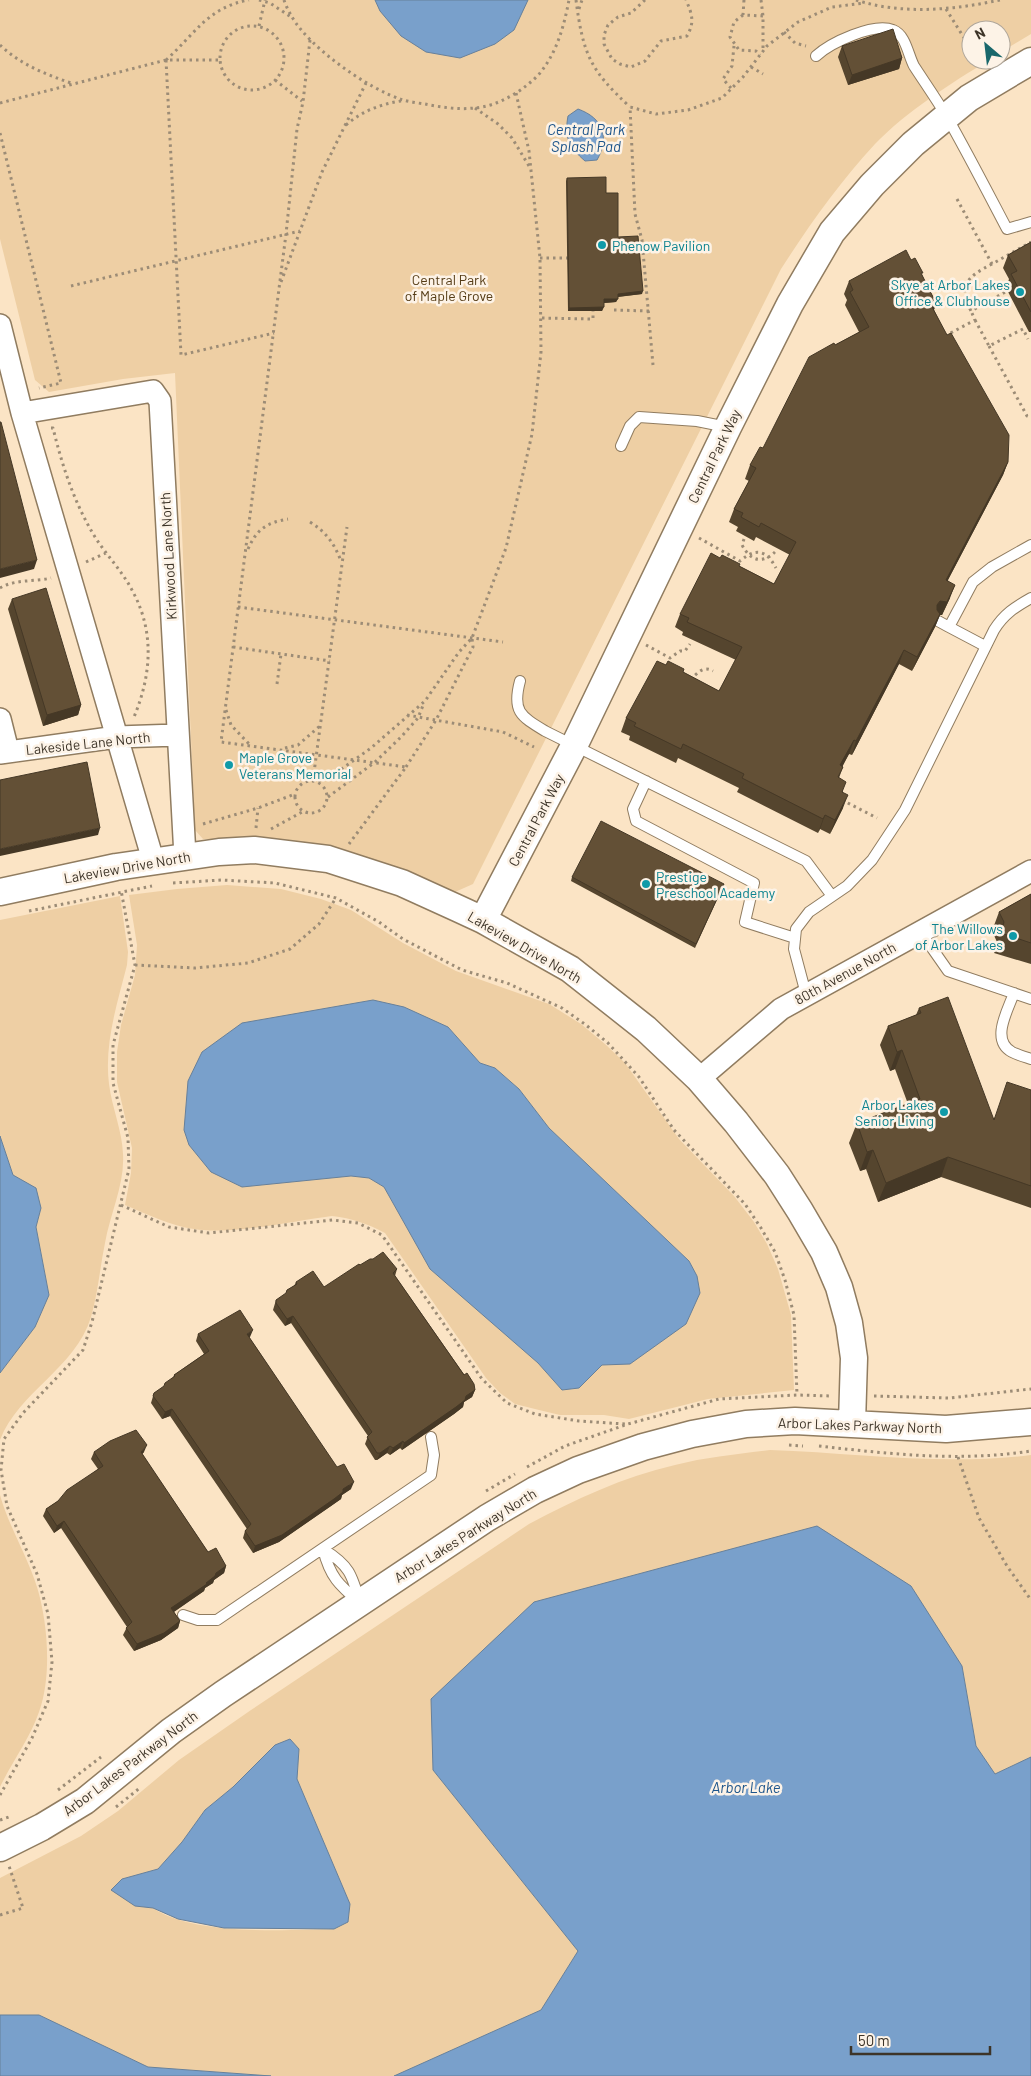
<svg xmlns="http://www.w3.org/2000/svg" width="1031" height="2076" viewBox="0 0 1031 2076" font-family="Barlow,sans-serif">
<rect width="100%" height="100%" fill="#fbe4c5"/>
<path fill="#eecfa4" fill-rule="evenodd" d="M0,0H1031V34L1001,52V30H971V60H989C950,84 907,111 875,144C839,183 810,224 781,269L473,884L455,892C397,867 335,845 272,839C249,836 226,839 203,839L195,830L175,373L123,379L49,392L35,380L0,239Z
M227,885L281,889L321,899L351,910L403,943L456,971L549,1004L581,1024L605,1044L625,1063L679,1139L734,1196L754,1222L767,1244L778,1269L791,1315L794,1390L708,1399L629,1419L604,1415H560L539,1410L515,1404L500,1393L486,1378L385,1233C368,1224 352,1218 332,1216C292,1221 233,1235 194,1229C171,1226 147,1214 125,1205L131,1173L132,1148L117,1082V1052L121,1025L135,975L137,945L129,895L177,889ZM448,1027L480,1063L495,1068L519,1089L549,1128L689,1261L697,1276L630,1363L602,1365L579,1388L562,1390L538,1363L430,1269L384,1187L369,1178L351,1176Z
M120,896L128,952L127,965C117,1004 104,1044 109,1084C112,1108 122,1130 123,1154C125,1184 110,1214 105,1243C100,1267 98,1293 91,1317C75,1369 19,1391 0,1440V1373L35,1327L49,1294L36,1227L41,1208L13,1175L0,1136V920Z
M770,1450C857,1453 944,1466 1031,1455V1757L995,1775L976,1746L962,1666L433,1770L578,1951L541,2010L394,2076H271L148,2067L39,2015H0V1878L81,1836L118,1811L179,1760L251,1710L529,1524C576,1499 623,1477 675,1465C706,1457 739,1454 770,1450ZM299,1750L297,1779L350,1904L348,1922L334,1929C285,1930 194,1936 153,1908C142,1900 132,1888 122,1879L158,1869L182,1842L205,1810L233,1787Z
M0,1495C9,1527 27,1555 37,1587C48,1623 52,1676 39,1712C30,1738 12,1762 0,1787Z"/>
<path fill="#79a0cb" stroke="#67809a" d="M375,0H528L514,30L495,44L460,58L426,52L401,36L380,11Z
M578,109C603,118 610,137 597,160L585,161C569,147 564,138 568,116Z
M373,1000L404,1007L448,1027L480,1063L495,1068L519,1089L549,1128L689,1261L697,1276L700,1293L686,1324L630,1364L602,1365L579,1388L562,1390L538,1363L430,1269L384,1187L369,1178L351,1176L242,1187L211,1172L189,1145L184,1130L188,1081L202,1052L242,1023Z
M0,1136L13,1175L36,1188L41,1208L36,1227L49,1295L35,1327L0,1373Z
M817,1526L911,1586L962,1666L976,1746L995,1774L1031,1757V2076H394L541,2010L578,1951L433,1770L431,1699L534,1602Z
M290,1739L299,1749L297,1779L350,1904L348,1922L334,1929L224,1928L178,1919L153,1908L135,1906L111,1890L122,1879L158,1869L182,1842L205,1810L233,1787L275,1745Z
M0,2015H39L148,2067L271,2076H0Z"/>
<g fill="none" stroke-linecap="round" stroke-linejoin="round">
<g stroke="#907c60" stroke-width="12">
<path id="service" d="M816,56C830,43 874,22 893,30C906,35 908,55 914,66C925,83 937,100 947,117C968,154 987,191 1007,229L1031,222
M621,446L630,426L639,417L697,421L727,427
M938,621L949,627
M985,646L949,627L973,582L992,567L1031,545
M520,681C512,711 520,716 545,731L806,861L832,896
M646,781L633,809L636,821L754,883L745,922L795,938
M920,931L948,971L1031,999
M1014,993C1008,1010 990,1040 1012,1052C1018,1055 1025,1057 1031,1059
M806,994L794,949L796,929L809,912L847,886L872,860L905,810L994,630C1004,614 1015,607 1031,598
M323,1549C349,1565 352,1574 360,1603C339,1585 330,1577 323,1549Z
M183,1615L198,1620H217L431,1475L434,1455L431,1437"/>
</g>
<g stroke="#907c60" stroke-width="24">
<path id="minor" d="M0,325L22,413L153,860
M22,413L153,391L160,401L185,856
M0,719L8,751
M0,753L117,737L177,735
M699,1079L781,1009L1031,871"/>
</g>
<g stroke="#907c60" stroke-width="29">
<path id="tertiary" d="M0,892L116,867L219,852L254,850L328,859L402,883L457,908L483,920L570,969L646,1029L699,1079L736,1122L777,1175L800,1211L824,1252L839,1287L849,1323L854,1358L852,1423
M483,920L574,746L728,427L790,304L832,232L872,185L913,144L969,98L1031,61
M0,1848L42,1827L85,1801L171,1731L223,1694L487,1518L535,1490L578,1470L643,1447L692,1434L746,1424L795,1421L946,1429L1031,1422"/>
</g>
<path stroke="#9c8c76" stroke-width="3" stroke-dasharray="2.5 4" stroke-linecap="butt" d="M259,0L270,3L291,17
M284,0C286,6 289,12 292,17C310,48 368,89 403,100C410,102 418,103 425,104C440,107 458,110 474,108C497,107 525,90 540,73C557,52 564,26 569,0
M576,0C583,54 590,70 630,107
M645,0L631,13L618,17L608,25L604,35V44L612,59L620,64L631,67L645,61L661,41L687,36C695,22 692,14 686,0
M744,0L743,15L763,16
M761,0L763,16V51
M856,0C902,15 953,10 1000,0
M579,9L582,0
M946,9L971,49
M743,15L734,22L730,37L739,50L756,51L760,55
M220 58a32 32 0 1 1 64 0a32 32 0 1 1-64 0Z
M259,26L265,0
M784,32L795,43L806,46
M310,40L303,102L297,129L286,234L221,742L406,767L349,844
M0,45C21,65 47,75 74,84
M166,60L181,355L274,333
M166,60C195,34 208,7 249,0
M751,67L763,74
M275,80L302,101
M731,88L723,79L732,66L734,46
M0,103L166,60H219
M475,108L498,124L512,138L529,166
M346,125C362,111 381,104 401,101
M0,133L61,383L39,388
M957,199L992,264L1031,242
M540,258H569
M992,264C969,276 957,284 971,311L1007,291
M281,282L322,172L366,83
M71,286L300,231
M614,310L649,311
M542,318L593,319V311
M975,320L989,346L1023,329L1028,339
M945,336L975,320L971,311
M989,346L1027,416L1031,418
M653,365L642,240L635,214L630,107L656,114L688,110L722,98L743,77L767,46L798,22L832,7L865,3
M51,428H53C62,465 73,499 92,532C104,553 122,570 133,592C155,633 151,676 134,717
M310,522C326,532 334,543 341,561
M699,538L740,561C755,548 766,549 776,568
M744,539L742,545C750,560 761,565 775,552
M248,549C257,529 266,523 288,519
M86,562L106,553
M0,588C15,579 34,582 51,578
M238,607L503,642
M646,645L670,658L680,651H685L690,644
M233,647L330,661
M690,679C698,674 702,665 713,671
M277,684L281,654
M226,710L231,725L250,745
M407,715L503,732L534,747
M285,748L298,745L321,725
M406,767L436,720L473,647L472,638
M313,780L347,527
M295 797a16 16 0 1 1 32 0a16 16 0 1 1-32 0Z
M318,781L343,768L371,748L425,701L459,652L472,638L506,548L532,434L541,352L540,258L529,151L516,93
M328,797L375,762L401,737L418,718L424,703
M842,800L877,818
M203,824L258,808L295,794
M256,828L258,808
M271,829L304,811
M173,883L222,880L275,883L336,898L379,922L403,939L462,970L507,983L562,1008L586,1025L608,1043L639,1077L674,1130L745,1204L761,1228L775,1252L785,1280L794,1315L797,1395
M29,911L152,886
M135,965L195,968L248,963L290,949L319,924L336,898
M121,1205L169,1227L209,1233L333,1220L358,1223L382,1235L482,1379L507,1403L535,1414L579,1421L625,1424
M874,1396L949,1398L1031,1389
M789,1445L803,1446
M819,1446C890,1454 960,1462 1031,1451
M958,1457L979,1518L1007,1566L1031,1600
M527,1467L565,1446L628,1424L719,1399L797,1395L831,1396
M486,1491L515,1474
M58,1790L101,1757
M0,1795L32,1738L48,1701L52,1662L48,1614L37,1574L7,1506L1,1470L4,1439L23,1413L83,1350L92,1322L129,1169L128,1138L113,1083V1045L135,965L121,890
M116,1807L141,1787
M0,1820L9,1817
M0,1915L23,1908L9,1866"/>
<use href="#service" stroke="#fff" stroke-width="10"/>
<use href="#minor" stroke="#fff" stroke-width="21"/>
<use href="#tertiary" stroke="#fff" stroke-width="26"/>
</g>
<path fill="#55452e" d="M842,46L902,58L899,69L848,85L838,57Z
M567,178L606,193L618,237L642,294L618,297L616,302L604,303L602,311H568L566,181Z
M1031,242V332H1029L1006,288L1009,279L1003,268L1008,255Z
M911,260L922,275L936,303L934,310L1008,462L1003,475L948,580L950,598L942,615H940L935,627L912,671L899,664L852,755L849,754L842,766L843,767L839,778L843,792V808L830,834L820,829L818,833L737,792L739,788L678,758L676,763L629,740L630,736L621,732L626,718L666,665L683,672L719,691L736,660L682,635L683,632L675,627L680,614L720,558L739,566L774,584L790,555L756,537L754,541L736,531L738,527L729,522L734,509L749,481L745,479L750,465L763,448L835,345L859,332L845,305L847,300L844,294L849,281Z
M12,599L81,705L78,715L43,726L8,609Z
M572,877L724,884L695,948L571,881Z
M1031,894V964L994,953L997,942L992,931L999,912Z
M919,1008L993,1119L1031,1090V1208L941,1177L878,1202L866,1169L860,1171L849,1143L857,1123L908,1104L895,1069L890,1071L880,1045L888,1026L916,1015Z
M397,1269L395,1276L475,1390L472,1397L464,1402L463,1407L454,1414L402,1450L400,1448L390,1455L387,1453L377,1460H375L365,1444L368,1436L291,1323L285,1326L273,1310L276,1300L286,1294L287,1290L294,1286L296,1282L324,1287Z
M198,1334L250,1337H249L351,1489L342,1495L341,1499L331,1506L279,1542L253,1553L243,1538L245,1531L247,1529L170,1416L162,1419L151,1403L154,1393L164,1387L173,1378L174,1375L204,1354L196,1341Z
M94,1452H144L142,1454L208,1552L226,1566L224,1573L214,1580L213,1583L205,1588L204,1591L174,1612L180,1621L178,1628L161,1640L134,1651L123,1635L127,1627L61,1528L54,1533L43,1516L46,1509L58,1501L98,1469L91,1459Z"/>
<path fill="#453826" d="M902,58L899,69L848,85L852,75Z
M643,291L642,294L616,297L618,294Z
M604,299H618L616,302L603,303Z
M936,303L932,316L931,305Z
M604,307L602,311H568L569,308Z
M1008,462L1003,475L941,593L946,580Z
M37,560L34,569L0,578V569Z
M955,585L950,598L942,615H940L935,627L912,671L935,615L937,605Z
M904,650L899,664L852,755L856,741Z
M81,705L78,715L43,726L47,715Z
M854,740L849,754L836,779L840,765Z
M848,795L843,808L830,834L835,820Z
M825,815L820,829L818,833L823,819Z
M100,828L98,835L0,856V849Z
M902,1050L895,1069L890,1071L897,1052Z
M873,1150L866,1169L860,1171L867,1152Z
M948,1157L941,1177L878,1202L886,1183Z
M293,1316L291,1323L285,1326L287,1319Z
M253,1330L250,1337L244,1341L247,1334Z
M475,1390L472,1397L464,1402L463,1407L454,1414L402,1450L404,1443Z
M172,1409L170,1416L162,1419L165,1412Z
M403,1441L400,1448L390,1455L393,1448Z
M147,1445L144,1452L138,1459L141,1452Z
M390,1446L387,1453L377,1460L380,1453Z
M354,1482L351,1489L342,1495L341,1499L331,1506L279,1542L253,1553L255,1546Z
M64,1521L61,1528L54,1533L57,1526Z
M226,1566L224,1573L214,1580L213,1583L205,1588L204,1591L169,1615L171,1608L206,1583L216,1573Z
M180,1621L178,1628L161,1640L134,1651L137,1644Z"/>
<path fill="#635036" stroke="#453826" d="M893,29L902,58L852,75L842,46Z
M606,177V193H618V237L638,236L643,291L618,294V299H604V307L569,308L567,178Z
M1031,242V312L1011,274L1017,271L1008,255Z
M906,250L911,260L915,258L923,273H921L936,303L931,305L947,335L951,333L1009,435L1008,462L946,580L955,585L947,602L940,601L937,605V610L940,614L917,657L904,650L856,741L854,740L840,765L843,767L838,777L846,782L842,792L848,795L835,820L825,815L823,819L742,778L744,774L683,744L681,749L634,726L636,723L626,718L657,661L666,665L668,661L684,669L683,672L719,691L742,647L687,622L689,618L680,614L711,553L720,558L722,555L740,564L739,566L774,584L796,542L761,523L759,527L741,517L743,513L734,509L756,468L750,465L760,447L763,448L809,357L834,343L835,345L869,327L850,292L853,290L849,281Z
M0,422H1L37,560L0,569Z
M46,588L81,705L47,715L12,599Z
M87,762L100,828L0,849V780Z
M601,821L724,884L696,944L572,877Z
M1031,894V943L1001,933L1004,922L999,912Z
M948,997L994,1120L1007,1082L1031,1090V1186L948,1157L886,1183L873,1150L867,1152L857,1123L920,1099L902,1050L897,1052L888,1026L921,1013L919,1008Z
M383,1252L397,1269L393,1273L464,1375L467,1373L474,1384L475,1390L466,1396L465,1400L456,1407L404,1443L403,1441L393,1448L390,1446L380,1453H377L367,1437L372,1432L293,1316L287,1319L276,1303V1300L286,1293L287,1290L297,1284L296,1282L313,1271L324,1287L359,1264L360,1265L370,1259H373Z
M240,1310L253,1330L247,1334L337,1467L344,1464L354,1482L343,1489V1492L334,1499L282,1535L255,1546L245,1531L251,1524L172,1409L165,1412L153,1396L154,1393L164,1386L165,1383L175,1376L174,1375L209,1351L198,1334Z
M136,1430L147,1445L141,1452L208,1552L216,1548L226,1566L216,1573L215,1576L206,1583L207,1584L171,1608L180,1621L164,1633L137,1644L126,1628L132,1622L64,1521L57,1526L46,1509L58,1501L67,1490L103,1466L94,1452L110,1441Z"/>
<g fill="#0f9aa8" stroke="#fdf3e7" stroke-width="2">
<circle cx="602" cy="245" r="5"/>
<circle cx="1020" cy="292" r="5"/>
<circle cx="229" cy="765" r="5"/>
<circle cx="646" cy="884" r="5"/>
<circle cx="1013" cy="936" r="5"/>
<circle cx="944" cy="1112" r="5"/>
</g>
<g text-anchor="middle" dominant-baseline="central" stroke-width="5" stroke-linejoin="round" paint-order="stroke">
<g font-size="14" fill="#0d838f" stroke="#fdf3e7" text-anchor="start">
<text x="612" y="245">Phenow Pavilion</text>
<text x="1010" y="284" text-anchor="end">Skye at Arbor Lakes<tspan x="1010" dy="16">Office &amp; Clubhouse</tspan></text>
<text x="239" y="757">Maple Grove<tspan x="239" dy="16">Veterans Memorial</tspan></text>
<text x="656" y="876">Prestige<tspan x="656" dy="16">Preschool Academy</tspan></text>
<text x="1003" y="928" text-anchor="end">The Willows<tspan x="1003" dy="16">of Arbor Lakes</tspan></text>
<text x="934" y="1104" text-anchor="end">Arbor Lakes<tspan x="934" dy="16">Senior Living</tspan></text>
</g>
<g font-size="14" fill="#553c16" stroke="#fdf3e7">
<text x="449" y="279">Central Park<tspan x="449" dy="16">of Maple Grove</tspan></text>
</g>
<g font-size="14" fill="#3d3428" stroke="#fdf3e7">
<text transform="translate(714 456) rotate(-64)">Central Park Way</text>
<text transform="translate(168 556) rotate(-93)">Kirkwood Lane North</text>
<text transform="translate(88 743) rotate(-6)">Lakeside Lane North</text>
<text transform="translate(536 820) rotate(-62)">Central Park Way</text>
<text transform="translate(127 867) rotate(-10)">Lakeview Drive North</text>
<text transform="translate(525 947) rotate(30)">Lakeview Drive North</text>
<text transform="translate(845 973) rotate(-29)">80th Avenue North</text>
<text transform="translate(860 1425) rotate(2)">Arbor Lakes Parkway North</text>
<text transform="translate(465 1535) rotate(-32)">Arbor Lakes Parkway North</text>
<text transform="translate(130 1763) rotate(-37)">Arbor Lakes Parkway North</text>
</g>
<g font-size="15" font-style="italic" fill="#1d558b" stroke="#fdf3e7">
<text x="586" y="129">Central Park<tspan x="586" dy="17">Splash Pad</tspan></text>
<text x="746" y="1787">Arbor Lake</text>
</g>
</g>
<g transform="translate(986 45) rotate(332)"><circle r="24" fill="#fdf3e7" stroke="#b0a79b"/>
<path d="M0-4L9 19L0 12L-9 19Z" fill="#19676b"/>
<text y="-8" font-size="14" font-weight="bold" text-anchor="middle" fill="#3d3428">N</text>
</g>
<path d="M851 2046v8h139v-8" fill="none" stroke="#3d3428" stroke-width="2.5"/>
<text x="858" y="2046" font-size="15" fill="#3d3428" stroke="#fdf3e7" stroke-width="4" paint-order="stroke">50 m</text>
</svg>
